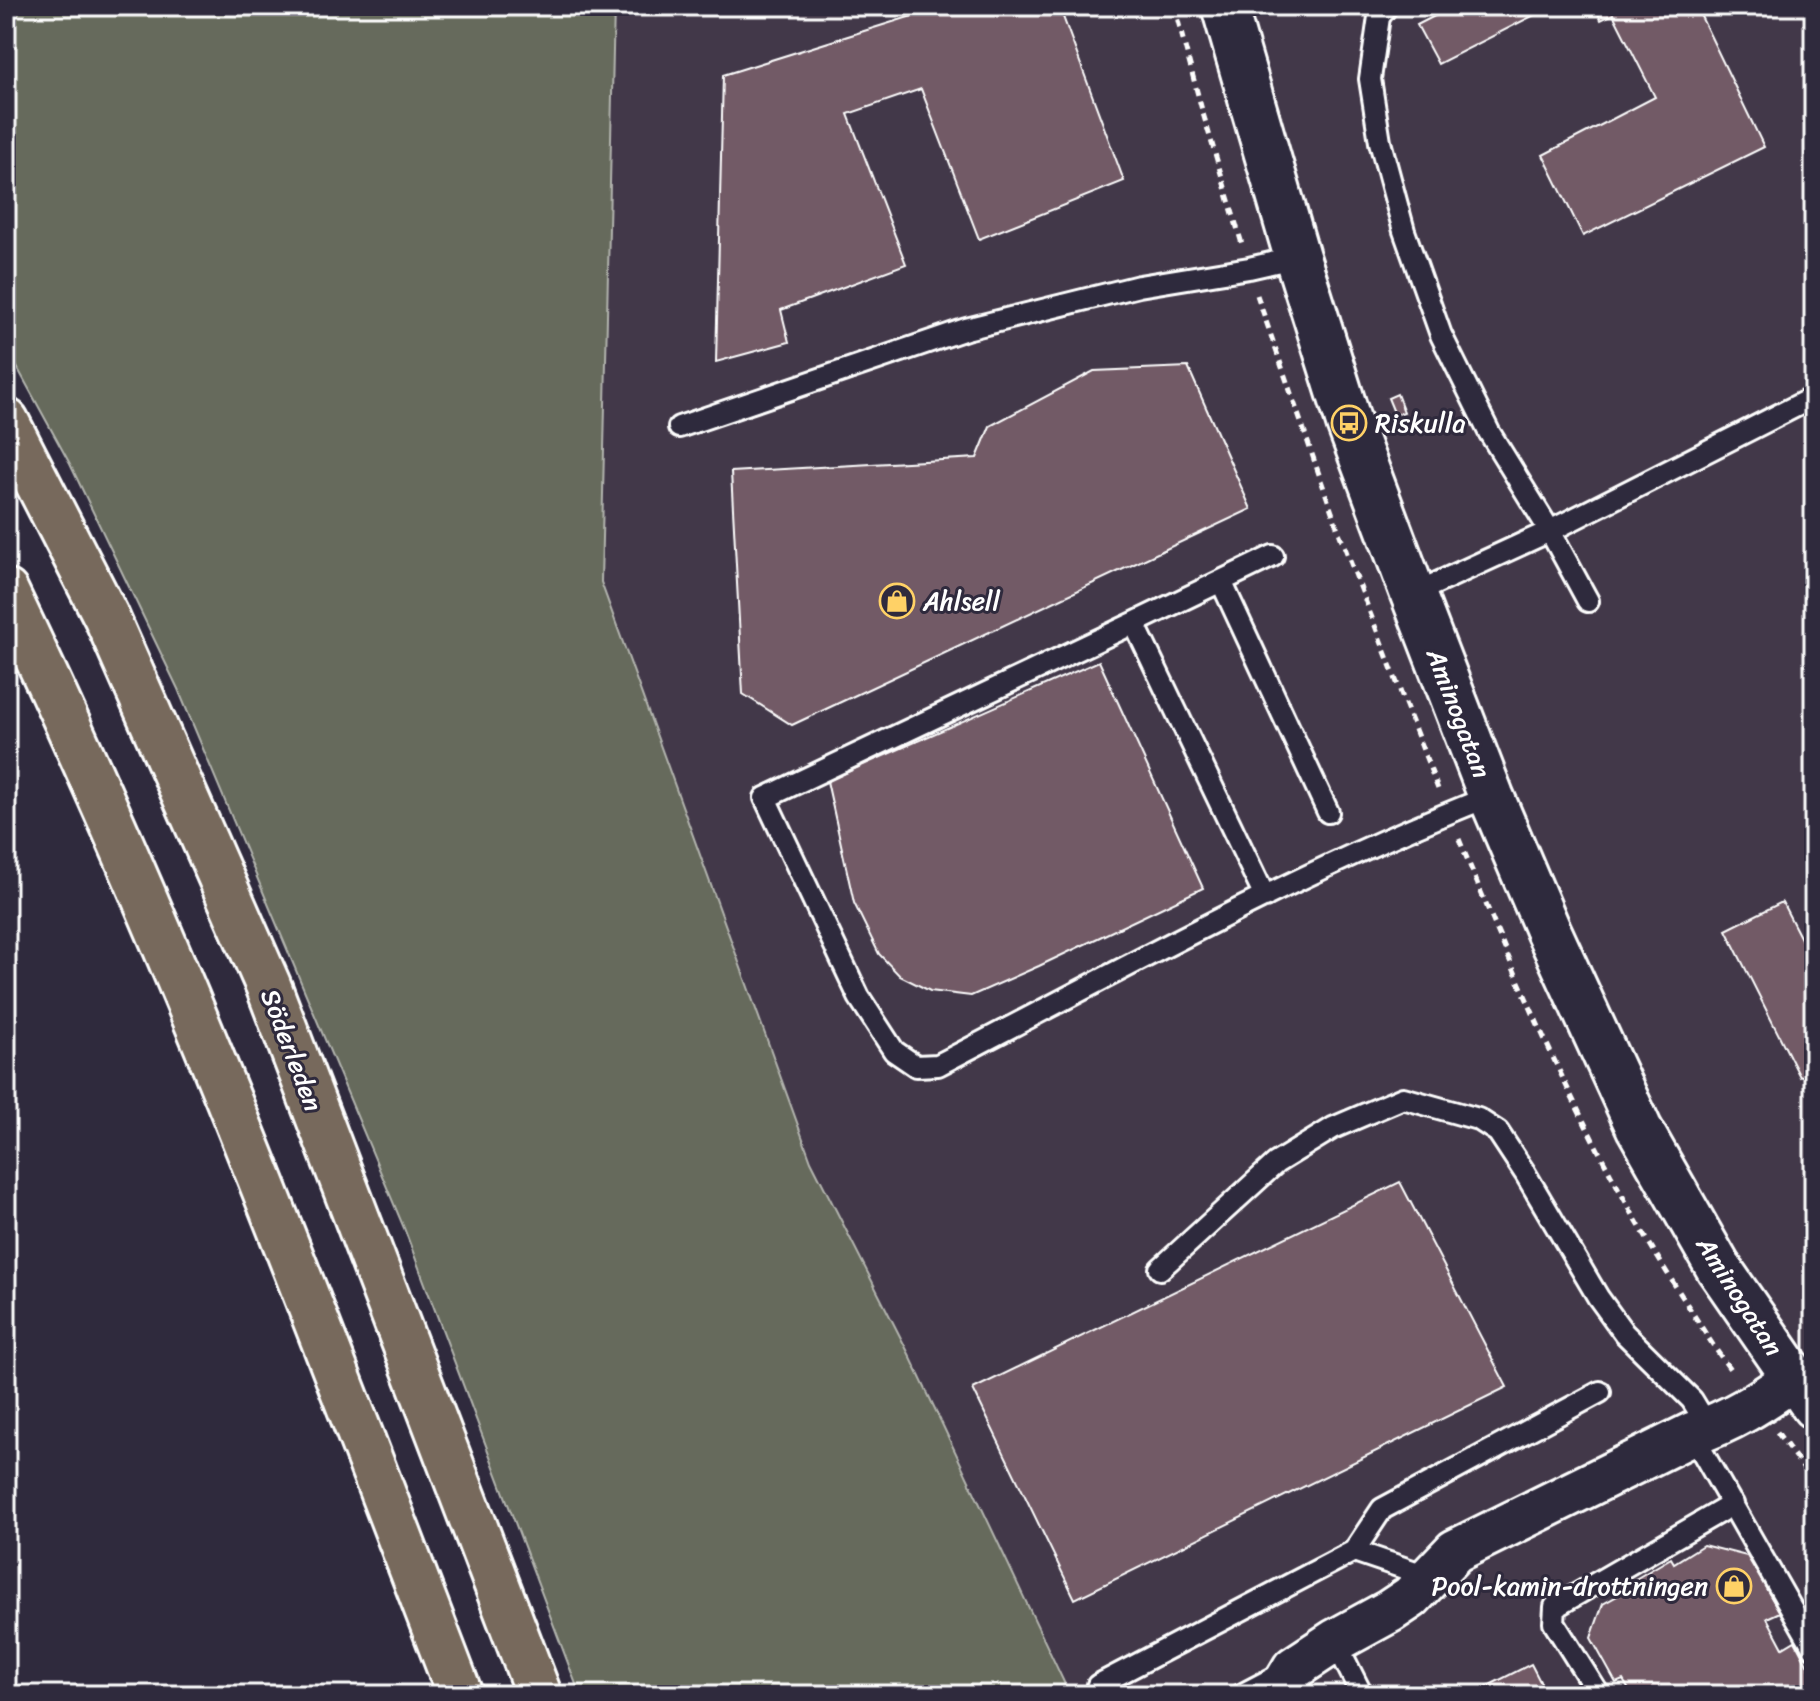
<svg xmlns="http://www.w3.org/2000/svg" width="1820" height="1701" viewBox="0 0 1820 1701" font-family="Sriracha,sans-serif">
<rect width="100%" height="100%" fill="#2f2a3d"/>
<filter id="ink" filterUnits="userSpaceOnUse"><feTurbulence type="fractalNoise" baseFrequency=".0125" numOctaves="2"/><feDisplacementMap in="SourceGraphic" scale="16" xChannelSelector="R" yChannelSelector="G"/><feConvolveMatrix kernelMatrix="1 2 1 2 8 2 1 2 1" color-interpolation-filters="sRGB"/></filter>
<g filter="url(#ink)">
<path fill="#433849" d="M614,6H1814V1695H1070L910,1356L811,1161L601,582Z"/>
<path fill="#666a5c" stroke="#b2b4ae" stroke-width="2" d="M6,6H614L601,582L811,1161L910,1356L1070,1695H580L404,1228L178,689L70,464L6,347Z"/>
<path fill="#725a66" stroke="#fff" stroke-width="2" d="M944,6H1059L1124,181L979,239L921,89L848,114L906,264L781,310L789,342L716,362L723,75Z
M1454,6H1552L1438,64L1417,25Z
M1594,6H1696L1764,147L1583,236L1543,155L1655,97L1613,14L1601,20Z
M1188,367L1251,509L792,725L743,694L731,472L977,458L990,426L1094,371Z
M1397,394L1404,412L1395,415L1388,398Z
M1099,661L1203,888L1039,966L971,996L930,991L900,976L879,954L854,903L827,781Z
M1782,902L1814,964V1070L1800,1077L1726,930Z
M1400,1182L1507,1387L1075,1599L973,1389Z
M1703,1545L1747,1556L1780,1612L1767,1618L1783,1648L1795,1641L1814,1677V1695H1632L1623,1680L1616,1683L1591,1638L1603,1604L1635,1586L1632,1581L1671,1558L1674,1563Z
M1531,1664L1547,1695H1470Z"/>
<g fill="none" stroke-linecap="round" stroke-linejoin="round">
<g stroke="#fff" stroke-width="26">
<path id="service" d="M1387,6L1379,17L1370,79L1380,142L1404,231L1441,335L1489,432L1550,531L1588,601
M679,427L966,329L1139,286L1249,268L1297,257
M1221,581L1328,812
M1413,594L1550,531L1814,397
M1134,623L1273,556
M1265,897L1134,623L765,798L859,997L894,1051L916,1066L938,1065C1120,971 1300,870 1491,796
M1160,1269L1276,1163L1333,1128L1403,1098L1478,1119L1498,1132L1525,1173L1598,1297L1624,1333L1692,1400L1709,1428
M1692,1434L1814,1648
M1354,1551L1382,1509L1600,1392
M1335,1641L1362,1695
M1098,1685L1354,1551L1430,1577
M1241,1695L1283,1673
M1599,1695L1554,1623L1555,1607L1733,1504"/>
</g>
<g stroke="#fff" stroke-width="48">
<path id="minor" d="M1278,1695L1294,1668L1335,1641L1390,1611L1411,1597L1455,1551L1692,1434C1731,1421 1761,1402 1794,1378"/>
</g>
<g stroke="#fff" stroke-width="50">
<path id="tertiary" d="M1224,6L1297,257L1349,423L1413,594L1491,796L1548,930L1639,1128L1718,1267L1814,1406"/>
</g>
<g stroke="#fff" stroke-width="50">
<path id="trunk" d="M6,421L106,616L268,985L539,1695
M6,592C178,950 318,1324 460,1695"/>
</g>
<path stroke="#fff" stroke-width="5" stroke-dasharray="8 6" stroke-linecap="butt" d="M1174,6L1202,110L1242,244
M1257,295L1340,535L1438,789
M1459,839C1522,992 1587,1146 1676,1287C1695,1316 1712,1346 1733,1373
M1777,1432L1814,1483"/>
<use href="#service" stroke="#2f2a3d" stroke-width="20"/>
<use href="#minor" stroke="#2f2a3d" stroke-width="42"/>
<use href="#tertiary" stroke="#2f2a3d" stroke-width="44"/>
<use href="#trunk" stroke="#77695c" stroke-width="44"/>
</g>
</g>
<defs>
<g id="bus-ring" transform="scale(1.8)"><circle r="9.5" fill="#2f2a3d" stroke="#ffd166" stroke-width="1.5"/><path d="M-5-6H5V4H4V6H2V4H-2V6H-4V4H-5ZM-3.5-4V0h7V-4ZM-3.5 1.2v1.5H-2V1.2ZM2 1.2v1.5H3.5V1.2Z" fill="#ffd166"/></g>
<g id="shop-ring" transform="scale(1.8)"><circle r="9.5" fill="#2f2a3d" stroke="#ffd166" stroke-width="1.5"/><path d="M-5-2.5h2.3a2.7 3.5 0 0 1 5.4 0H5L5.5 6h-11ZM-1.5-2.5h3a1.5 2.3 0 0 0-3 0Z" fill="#ffd166"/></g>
</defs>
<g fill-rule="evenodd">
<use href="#bus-ring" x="1349" y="423"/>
<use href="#shop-ring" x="897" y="601"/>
<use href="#shop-ring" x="1734" y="1586"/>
</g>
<g text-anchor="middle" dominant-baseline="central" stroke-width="6" stroke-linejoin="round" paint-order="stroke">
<g font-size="26" fill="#fff" stroke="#2f2a3d" text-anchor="start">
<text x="1375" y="423">Riskulla</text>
<text x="923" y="601">Ahlsell</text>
<text x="1708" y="1586" text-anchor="end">Pool-kamin-drottningen</text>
</g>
<g font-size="26" fill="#fff" stroke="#2f2a3d">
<text transform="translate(1459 713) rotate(69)">Aminogatan</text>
<text transform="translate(292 1050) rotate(69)">Söderleden</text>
<text transform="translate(1740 1296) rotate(57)">Aminogatan</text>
</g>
</g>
<rect width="1820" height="1701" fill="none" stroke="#2f2a3d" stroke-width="32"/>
<rect x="16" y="16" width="1788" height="1669" fill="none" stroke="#fff" stroke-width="3" filter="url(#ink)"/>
</svg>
